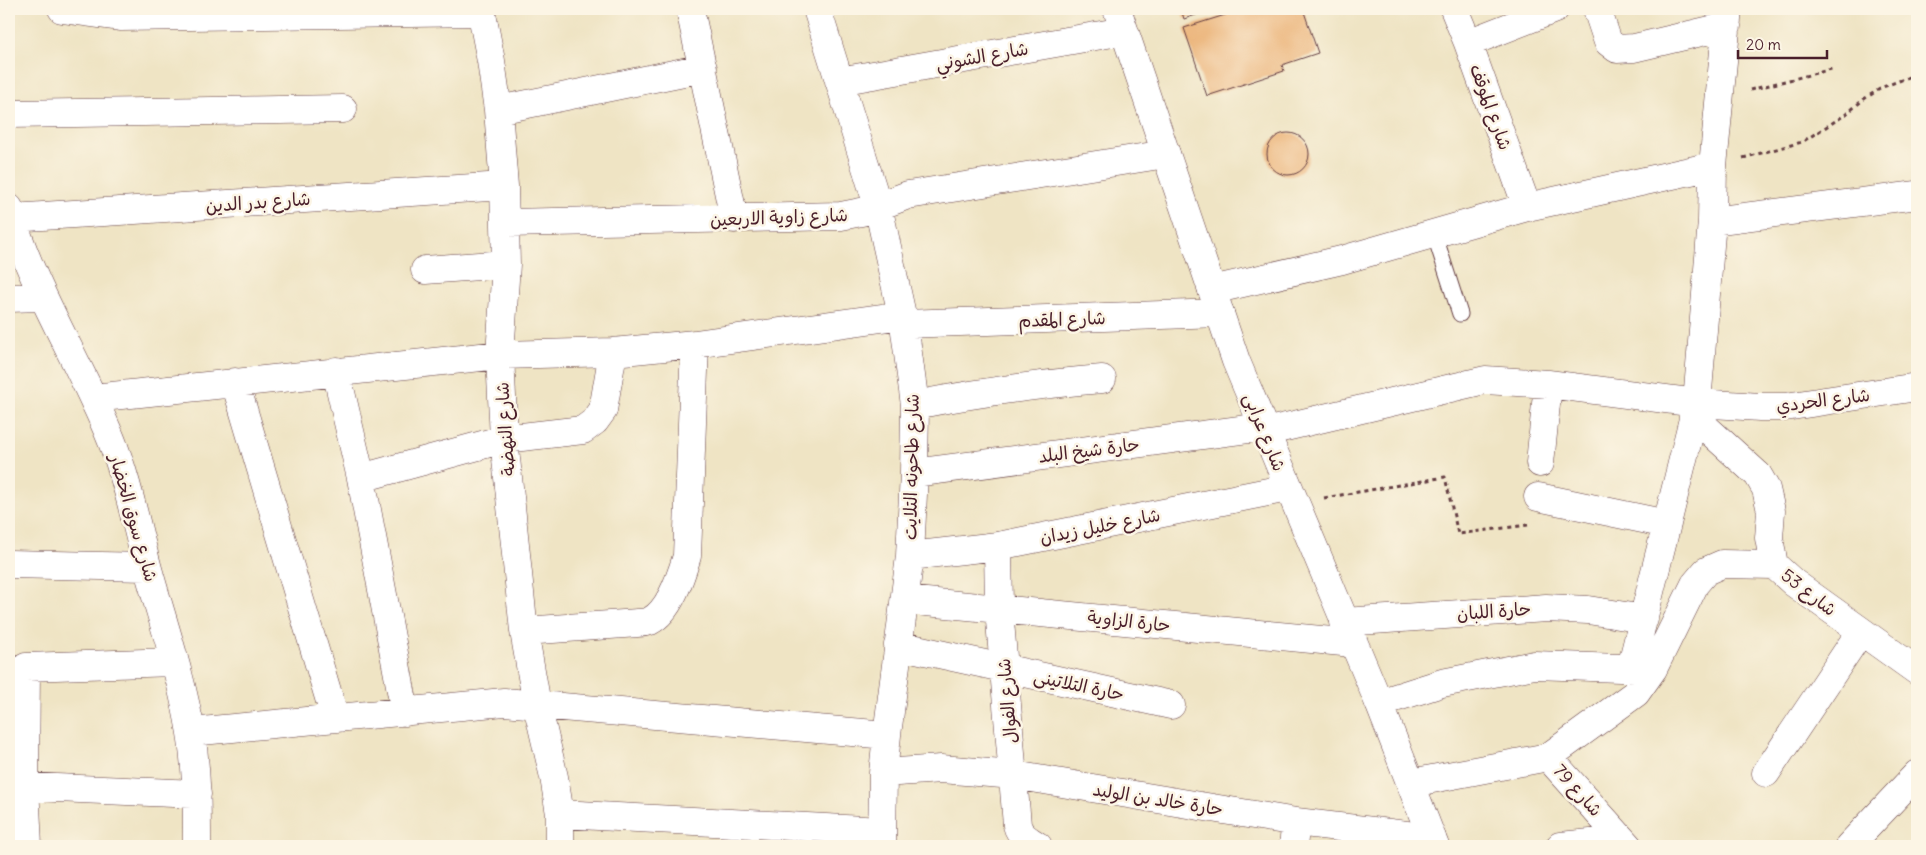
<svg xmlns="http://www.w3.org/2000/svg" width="1926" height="855" viewBox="0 0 1926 855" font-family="Delius,'Playpen Sans Arabic',sans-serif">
<rect width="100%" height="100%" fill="#fcf5e5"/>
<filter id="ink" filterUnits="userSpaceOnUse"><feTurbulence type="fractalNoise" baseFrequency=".02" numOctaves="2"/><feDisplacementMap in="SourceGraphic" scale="10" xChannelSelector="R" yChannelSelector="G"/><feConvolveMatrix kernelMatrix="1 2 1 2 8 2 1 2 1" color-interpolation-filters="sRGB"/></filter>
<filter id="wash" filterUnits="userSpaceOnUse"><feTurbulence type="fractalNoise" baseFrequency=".0096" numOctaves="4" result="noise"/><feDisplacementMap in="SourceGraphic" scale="20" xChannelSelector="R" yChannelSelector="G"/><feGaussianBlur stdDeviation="1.12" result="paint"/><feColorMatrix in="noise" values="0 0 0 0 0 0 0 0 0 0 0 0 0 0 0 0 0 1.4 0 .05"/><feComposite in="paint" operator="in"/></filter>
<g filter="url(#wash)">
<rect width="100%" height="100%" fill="#efe4c4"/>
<g id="blocks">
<path fill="#ebb277" d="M1181,9H1213L1184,19Z
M1244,9H1303L1318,53L1282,65L1284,71L1207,96L1184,28Z
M1267 154a21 21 0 1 1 42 0a21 21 0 1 1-42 0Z"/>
</g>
</g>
<g filter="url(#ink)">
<use href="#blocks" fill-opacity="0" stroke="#633d42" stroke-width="1"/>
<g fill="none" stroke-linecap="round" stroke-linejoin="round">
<g stroke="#633d42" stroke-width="17">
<path id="lane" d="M1434,233L1460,314"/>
</g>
<g stroke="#633d42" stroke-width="29">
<path id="street" d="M62,9L120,17L482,12
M481,9L491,61L498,110L504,186L506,264L500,355L504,439L524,631L537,705L554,777L560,814V846
M690,9L734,219
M817,9L878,206L904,324L915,405L914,473L910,556L887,735L883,773L882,846
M1454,9L1468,43L1527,207
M1597,9L1608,42L1617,49L1634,48L1727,26
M1468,43L1555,9
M839,81L1124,31
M498,110L703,68
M9,114L343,109
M9,208C32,289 79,360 111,439C128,481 136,526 148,569C163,623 182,678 191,733C197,771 197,808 197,846
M12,218L504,186
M1712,221L1917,195
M506,223L841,216L866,211L908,195L1166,154
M425,270L506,264
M1212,290L1342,260L1527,207L1713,166
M9,298L42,297
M904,324L1220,313
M336,371L361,478L405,712
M235,382L335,718
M93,398L500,355L613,352L695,344L903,315
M915,405C977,393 1039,384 1102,379
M1693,416L1758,475L1766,489L1771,511L1769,538L1774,565L1794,583L1917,671
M1265,432L1485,380L1548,384L1697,403L1760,407H1785L1917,387
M1540,463L1548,384
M914,473L1263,427
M361,478L504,439L583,430L595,421L603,410L613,352
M1538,497L1667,524
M998,546L999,609L1017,825C1020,836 1029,840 1038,846
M910,556L998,546L1288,488
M9,564L147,567
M905,600L1353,643
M1344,622L1546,608L1588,610L1644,619
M524,631L638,623C642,623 647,622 650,621C670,611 681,576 687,556L695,344
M898,645L1171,705
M1631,668L1697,403L1712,221L1713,166L1728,9
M1379,703L1442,683L1534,665L1649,669
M191,732L504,702L887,735
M1548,757L1628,846
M883,773L941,769L1014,775L1296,822L1432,838
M1766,773L1861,631
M1411,783L1548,757L1636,693L1653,669L1695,584L1706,571L1722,564L1774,565
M9,786L197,794
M560,814L882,831
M28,846L25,786L26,667L174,662
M1293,846L1296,822
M1560,846L1622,840
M1849,846L1917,774"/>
</g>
<g stroke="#633d42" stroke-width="29">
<path id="secondary" d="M1117,9L1236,361L1379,703L1435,846"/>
</g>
<path stroke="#633d42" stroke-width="3" stroke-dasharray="4 4" stroke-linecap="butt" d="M1750,90L1832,69
M1743,158L1802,142L1845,115L1864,99L1883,87L1917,74
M1324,498L1445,477L1458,534L1528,525"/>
<use href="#lane" stroke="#fff" stroke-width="15"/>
<use href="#street" stroke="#fff" stroke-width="28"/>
<use href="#secondary" stroke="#fff" stroke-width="28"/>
</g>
</g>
<g text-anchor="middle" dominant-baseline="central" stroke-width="5" stroke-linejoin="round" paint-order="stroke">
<g font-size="18" fill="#4a1f2b" stroke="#fcf5e5">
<text transform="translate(982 56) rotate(-10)">شارع الشوني</text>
<text transform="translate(1491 107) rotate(70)">شارع الموقف</text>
<text transform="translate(258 202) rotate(-4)">شارع بدر الدين</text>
<text transform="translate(779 217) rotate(-2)">شارع زاوية الاربعين</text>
<text transform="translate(1062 319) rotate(-2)">شارع المقدم</text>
<text transform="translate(1823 400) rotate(-7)">شارع الحردي</text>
<text transform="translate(505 429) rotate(-94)">شارع النهضة</text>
<text transform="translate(1265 432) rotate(68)">شارع عرابى</text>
<text transform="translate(1089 450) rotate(-7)">حارة شيخ البلد</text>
<text transform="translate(911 467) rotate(-89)">شارع طاحونه التلايت</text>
<text transform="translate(134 518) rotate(74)">شارع سوق الخضار</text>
<text transform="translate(1100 526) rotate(-11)">شارع خليل زيدان</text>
<text transform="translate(1809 592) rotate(38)">شارع 53</text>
<text transform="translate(1494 611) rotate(-4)">حارة اللبان</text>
<text transform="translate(1129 621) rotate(6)">حارة الزاوية</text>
<text transform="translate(1079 685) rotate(12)">حارة التلاتينى</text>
<text transform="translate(1007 701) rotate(-95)">شارع الفوال</text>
<text transform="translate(1578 790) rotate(48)">شارع 79</text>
<text transform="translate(1158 799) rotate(9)">حارة خالد بن الوليد</text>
</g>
</g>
<rect width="1926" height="855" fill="none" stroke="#fcf5e5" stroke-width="30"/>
<path d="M1738 50v8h89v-8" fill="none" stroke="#4a1f2b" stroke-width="2.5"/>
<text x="1746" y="50" font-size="15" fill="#4a1f2b" stroke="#fcf5e5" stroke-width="4" paint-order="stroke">20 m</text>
</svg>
